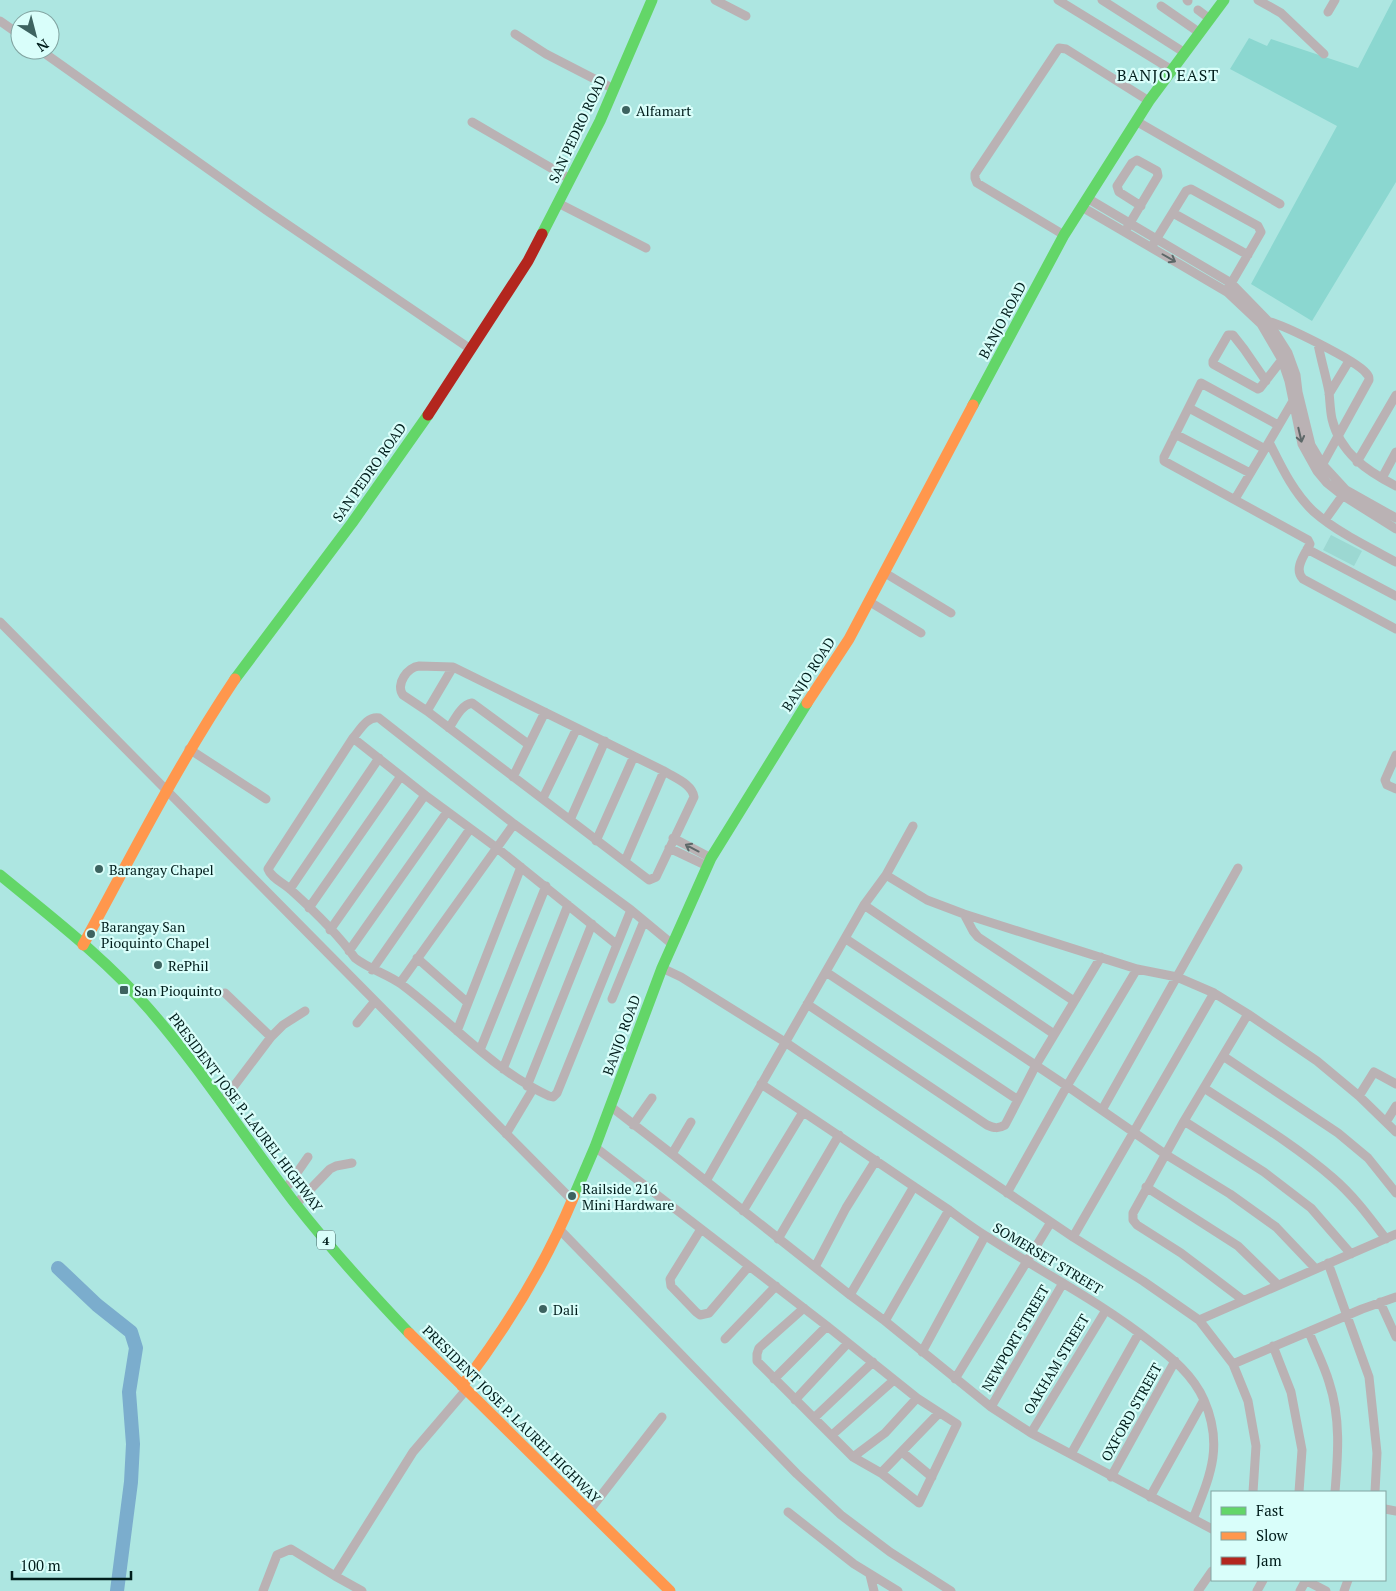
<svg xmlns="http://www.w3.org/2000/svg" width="1396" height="1591" viewBox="0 0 1396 1591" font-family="'PT Serif',serif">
<rect width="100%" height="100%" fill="#ade6e1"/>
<path fill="#9cd8d2" d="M1331,535L1362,551L1354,566L1323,550Z"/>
<path fill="#8bd7d0" d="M1393,0H1396V182L1312,321L1251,284L1337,126L1230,69L1249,38L1267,46L1271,39L1358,68Z"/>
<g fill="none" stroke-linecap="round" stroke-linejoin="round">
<path stroke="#7badcd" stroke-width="14" d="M58,1268L97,1305L131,1332L136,1348L129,1392L133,1444L131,1482L117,1591"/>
<path stroke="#bab2b4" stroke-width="9" d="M715,0L746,16
M1058,0L1172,70
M1102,0L1185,53
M1187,0L1188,1
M1258,0L1281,13L1324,54
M1161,6L1200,33
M1198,10L1210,19
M1328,12L1335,0
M0,21L20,35
M515,34L546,54L612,88
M40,50L266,210L469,348
M1136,121L1280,204
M472,122L570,179
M1087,198L1231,283L1267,320L1288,353L1296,375L1298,392L1311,445L1323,465L1346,490L1396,518
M558,203L646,248
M1082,207L1227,292L1261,324L1282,360L1289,381L1302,444L1317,471L1327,483L1342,495L1396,529
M1173,213L1248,255
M1127,228L1158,176L1157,171L1137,160L1132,163L1117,186L1119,192L1141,206
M1064,235L977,183L975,178V174L1059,48L1066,49L1149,101
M1154,243L1186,191L1191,189L1258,226L1261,232L1229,287
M1266,321C1281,323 1357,361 1366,373C1369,376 1369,377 1369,380L1321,467
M1318,344C1321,360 1326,376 1329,392C1330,401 1330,410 1332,419C1340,453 1367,471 1396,486
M1266,381L1244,349L1233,335H1228L1213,361V364L1258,389L1260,388L1284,357
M1329,394L1349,361
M1189,408L1265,449
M1278,425L1201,383L1164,457V461L1308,540L1310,544C1305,554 1293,569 1303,579L1396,629
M1175,434L1250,473
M1269,442L1293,401
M1357,462L1396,395
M1382,478L1396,452
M1235,499L1269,442C1281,466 1293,492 1313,511C1337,532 1368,547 1396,562
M1325,520L1345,492
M1307,549L1396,596
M885,573L951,613
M870,602L921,633
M0,622L573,1201
M419,666L453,667L664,771C675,778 692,784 694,797L656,877L649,880L427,711L403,695C395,684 408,667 419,666Z
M427,711L453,667
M449,728C455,719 461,705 472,703L528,744
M353,738L425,795L497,848L616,944
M189,749L266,799
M1396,755L1385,780L1387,785L1396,789
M513,777L545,712
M543,798L577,728
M570,820L605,741
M673,838L711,858
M596,841L634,756
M669,848L707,866
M625,861L664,771
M886,875L927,900L964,914L1137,969L1177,977L1214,993L1248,1014L1317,1061L1359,1096L1396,1132
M290,889L379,758
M864,905L1054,1034
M309,908L401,776
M631,910L557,1093L553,1097L549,1096C492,1070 451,1021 401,984C387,974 369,969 355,958C338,934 312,909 291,890C284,883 271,878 268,869L353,738C360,730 367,716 379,718L514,824L631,910L672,944
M964,914L973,931L978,937L1074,1001
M330,930L425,795
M846,939L1067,1086L1165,1154L1230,1194L1276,1227L1315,1268
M349,951L447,812
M417,958L468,1003
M662,968L681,977L785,1042L1073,1237L1143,1281L1199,1320L1233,1364L1248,1401L1256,1446L1253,1492
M372,970L470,829
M826,972L1018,1100
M400,983L514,824
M225,993L271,1037
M612,999L644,921
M807,1004L987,1125C994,1128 998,1129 1005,1125L1036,1065L1101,957
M357,1023L375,1001
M457,1031L521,867
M480,1050L546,886
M1223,1056L1338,1133L1368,1158L1396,1193
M503,1069L568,905
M761,1084C824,1125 886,1168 949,1210C961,1219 973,1228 986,1236C1041,1272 1099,1301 1151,1342C1172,1358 1193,1375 1204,1400C1224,1446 1210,1476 1193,1519
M527,1086L592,924
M1204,1088C1248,1117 1294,1144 1333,1178C1354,1196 1370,1218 1386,1239
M1359,1096L1374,1072L1396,1084
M222,1102L271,1037L283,1025L305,1011
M610,1106L672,1154L850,1295L885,1321L991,1407L1031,1433L1212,1529
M1102,1110L1238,868
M1184,1121L1264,1172L1311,1208L1351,1254
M1386,1122L1396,1106
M633,1125L652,1098
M506,1134L533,1089
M595,1147L827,1326L917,1398L957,1424L919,1503L881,1473L853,1457L757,1361V1354L759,1348L804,1308
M672,1154L691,1122
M706,1181L864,905L886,875L913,826
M1146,1187L1238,1246L1278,1285
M285,1190L308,1157
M1007,1193L1067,1086L1137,969
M296,1204L330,1169L336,1166L352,1163
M743,1211L803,1112
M701,1229L670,1279L671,1286L696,1312L700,1315L709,1313L749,1266
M560,1230L797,1474L841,1515L890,1552L951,1591
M1073,1237L1214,993
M778,1239L839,1135
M1328,1263L1369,1377L1377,1453L1375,1492
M815,1267L846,1208L876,1160
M850,1295L913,1188
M1243,1300L1181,1253L1137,1225L1133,1220V1213L1184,1121L1248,1014
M1380,1302L1396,1337
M1199,1320L1396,1234
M885,1321L949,1210
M1309,1332C1315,1348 1324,1365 1329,1382C1341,1418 1338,1455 1335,1492
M725,1339L776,1286
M1273,1346L1291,1392L1302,1450L1299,1492
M922,1352L985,1236
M1233,1364L1362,1309L1396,1297
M774,1379L827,1326
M955,1379L1051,1222
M795,1400L848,1343
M991,1407L1063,1283
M814,1418L873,1362
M1031,1433L1106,1310
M832,1435L894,1380
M902,1452L932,1477
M1071,1454L1139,1333
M853,1457L885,1433L917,1398
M881,1473L939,1413
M1111,1477L1175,1361
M1150,1497L1204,1400
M1385,1509L1396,1511
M589,1511L662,1417
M788,1512L854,1564L898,1591
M870,1575L874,1591
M335,1576L362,1591
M1305,1580L1326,1591
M263,1591L277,1555L291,1549L335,1576L413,1452L466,1390
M1198,1591L1212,1571
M1257,1591L1263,1580
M1300,1591L1306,1580
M1344,1591L1348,1580"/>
<path stroke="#63d668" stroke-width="11" d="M542,234L600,121L652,0
M973,405L1064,235L1149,101L1224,0
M235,679L352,523L428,415
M0,875C51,917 105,958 149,1009C202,1070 245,1138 294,1202C330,1248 369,1291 409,1333
M574,1196L595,1147L662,968L711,858L807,703"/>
<path stroke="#ff974d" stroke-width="11" d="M807,703L849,639L973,405
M83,945C132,855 178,764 235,679
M409,1333L670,1591
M462,1386C508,1326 545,1266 574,1196"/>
<path stroke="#b3261e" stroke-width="11" d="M428,415L528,261L542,234"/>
</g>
<defs><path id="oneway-shaft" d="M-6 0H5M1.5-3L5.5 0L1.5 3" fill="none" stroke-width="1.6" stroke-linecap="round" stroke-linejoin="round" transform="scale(1.25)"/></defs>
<g stroke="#5d6868">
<use href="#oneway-shaft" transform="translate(1169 258) rotate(30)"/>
<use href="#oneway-shaft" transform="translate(1300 435) rotate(77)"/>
<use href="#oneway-shaft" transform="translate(692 848) rotate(-152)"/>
</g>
<g fill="#3d6360" stroke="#d9fefa" stroke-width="2">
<circle cx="626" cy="110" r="5"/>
<circle cx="99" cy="869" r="5"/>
<circle cx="91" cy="934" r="5"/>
<circle cx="158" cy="965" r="5"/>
<rect x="119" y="985" width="10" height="10" rx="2.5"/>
<circle cx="572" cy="1196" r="5"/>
<circle cx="543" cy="1309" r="5"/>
</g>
<g text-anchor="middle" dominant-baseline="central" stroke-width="4.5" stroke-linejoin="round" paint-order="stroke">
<rect fill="#d9fefa" stroke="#41605e" stroke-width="1" x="317" y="1230.5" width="18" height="19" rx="4"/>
<g font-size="12" font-weight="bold" fill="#001d1b">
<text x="326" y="1240">4</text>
</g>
<g font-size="14" fill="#001d1b" stroke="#d9fefa" text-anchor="start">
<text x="636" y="110">Alfamart</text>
<text x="109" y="869">Barangay Chapel</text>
<text x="101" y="926">Barangay San<tspan x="101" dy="16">Pioquinto Chapel</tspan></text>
<text x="168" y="965">RePhil</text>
<text x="134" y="990">San Pioquinto</text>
<text x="582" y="1188">Railside 216<tspan x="582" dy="16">Mini Hardware</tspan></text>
<text x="553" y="1309">Dali</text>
</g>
<g font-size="14" fill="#001d1b" stroke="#d9fefa">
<text transform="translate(577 129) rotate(-65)">SAN PEDRO ROAD</text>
<text transform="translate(1002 320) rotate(-62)">BANJO ROAD</text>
<text transform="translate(369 472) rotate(-55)">SAN PEDRO ROAD</text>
<text transform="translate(808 674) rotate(-57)">BANJO ROAD</text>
<text transform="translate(621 1035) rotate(-70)">BANJO ROAD</text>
<text transform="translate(246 1112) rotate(53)">PRESIDENT JOSE P. LAUREL HIGHWAY</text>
<text transform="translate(1048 1258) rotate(31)">SOMERSET STREET</text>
<text transform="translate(1015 1338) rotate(-60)">NEWPORT STREET</text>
<text transform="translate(1056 1364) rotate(-59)">OAKHAM STREET</text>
<text transform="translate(1131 1412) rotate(-61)">OXFORD STREET</text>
<text transform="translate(512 1414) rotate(45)">PRESIDENT JOSE P. LAUREL HIGHWAY</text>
</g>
<g font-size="16" letter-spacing="1" fill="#001d1b" stroke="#d9fefa">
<text x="1168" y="75">BANJO EAST</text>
</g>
</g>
<rect x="1211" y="1491" width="175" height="90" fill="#d9fefa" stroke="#82a4a1"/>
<rect x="1221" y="1507" width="25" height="8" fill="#63d668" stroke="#82a4a1"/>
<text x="1256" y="1516" font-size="15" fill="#001d1b">Fast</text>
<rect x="1221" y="1532" width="25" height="8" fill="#ff974d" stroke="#82a4a1"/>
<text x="1256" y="1541" font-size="15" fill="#001d1b">Slow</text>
<rect x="1221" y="1557" width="25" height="8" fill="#b3261e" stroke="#82a4a1"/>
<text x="1256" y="1566" font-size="15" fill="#001d1b">Jam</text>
<g transform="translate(35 35) rotate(144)"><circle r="24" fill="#d9fefa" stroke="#82a4a1"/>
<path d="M0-4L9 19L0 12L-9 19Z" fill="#3d6360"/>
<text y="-8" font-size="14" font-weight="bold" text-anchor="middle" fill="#001d1b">N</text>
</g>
<path d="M12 1571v8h119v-8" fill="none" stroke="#001d1b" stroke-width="2.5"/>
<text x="20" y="1571" font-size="15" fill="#001d1b" stroke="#d9fefa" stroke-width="4" paint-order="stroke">100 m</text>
</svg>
